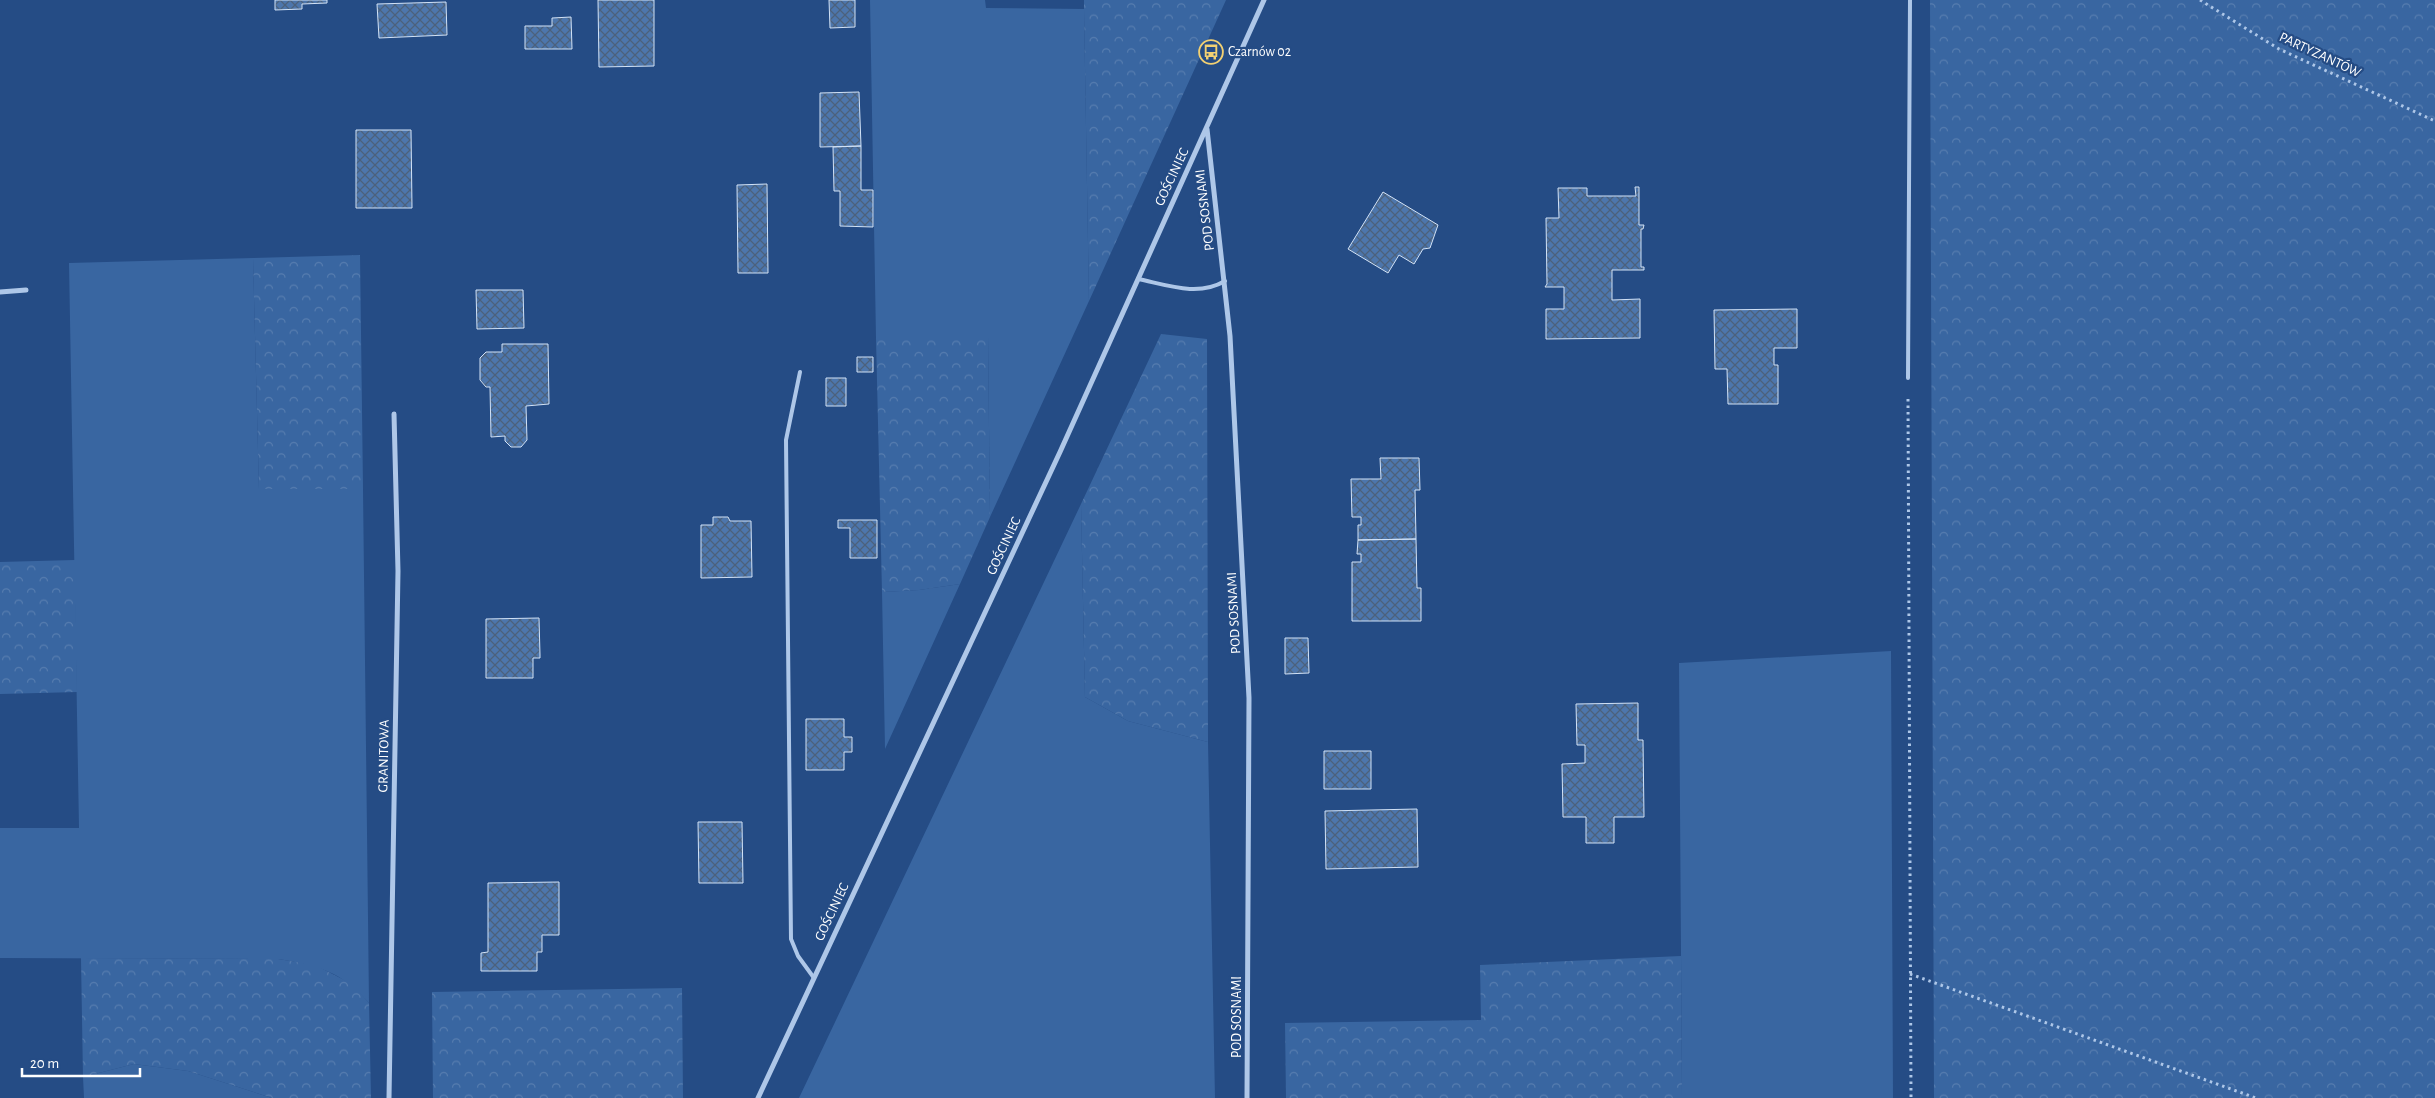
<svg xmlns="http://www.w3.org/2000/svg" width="2435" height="1098" viewBox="0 0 2435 1098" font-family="'Alegreya Sans',sans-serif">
<defs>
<pattern id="forest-crowns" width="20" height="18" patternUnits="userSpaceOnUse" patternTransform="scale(1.25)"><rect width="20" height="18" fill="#3966a1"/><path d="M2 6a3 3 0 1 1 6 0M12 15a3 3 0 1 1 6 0" fill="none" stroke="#577daf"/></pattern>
<pattern id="building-cross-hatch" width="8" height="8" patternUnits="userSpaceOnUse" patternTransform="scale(1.25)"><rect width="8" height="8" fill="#4d76ac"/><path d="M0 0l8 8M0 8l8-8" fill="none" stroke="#4c617c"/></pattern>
</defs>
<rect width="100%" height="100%" fill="#254c85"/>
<path fill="#3966a1" d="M870,0H985L986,8L1084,9L1089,301L990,517L988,338H876Z
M253,258L259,489H363L369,1003C340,971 320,966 278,959L0,958V828H79L69,263Z
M1081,504L1085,697L1128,721L1208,742L1215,1098H799Z
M960,584L885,749L882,592L919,590Z
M1891,651L1893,1098H1682L1679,663Z
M134,1064L188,1071L272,1098H84L83,1077Z"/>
<path fill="url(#forest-crowns)" d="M1084,0H1226L1089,301L1084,9Z
M1930,0H2435V1098H1934Z
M360,255L363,489H259L253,258Z
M1161,334L1207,339L1208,742L1128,721L1085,697L1081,504Z
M876,338H988L990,517L960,584L919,590L882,592Z
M75,560L77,692L0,694V562Z
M1681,956L1682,1098H1286L1285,1023L1481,1020L1480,965Z
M81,958L278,959L315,965L352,984L369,1003L371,1098H272L188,1071L134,1064L83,1077Z
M682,988L683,1098H433L432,992Z"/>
<path fill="url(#building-cross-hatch)" stroke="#d2e2f6" d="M275,0H327V3L302,4V9L275,10Z
M598,0H654V66L599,67Z
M829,0H855V27L830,28Z
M446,2L447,35L379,38L377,4Z
M571,17L572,49H525V26H552V18Z
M859,92L861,146L820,147V93Z
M356,130H411L412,208H356Z
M861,146V190H873V227L840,226V191H834L833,147Z
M767,184L768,273H738L737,185Z
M1635,187H1639V225H1644L1643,229H1641V267H1644V270H1612V300L1640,299V338L1546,339V309H1564V287H1545L1547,284L1546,218H1559L1558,188H1587V196H1636Z
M1383,192L1438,225L1430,248L1423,249L1414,264L1399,255L1388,273L1348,249Z
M476,290H523L524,328L477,329Z
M1797,309V348H1774V365H1778V404H1728L1727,369H1715L1714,310Z
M502,344H548L549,404L526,406L527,440L521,447H511L505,441V436L491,437L490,387H486L480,380V358L486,352H502Z
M857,357H873V372H857Z
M826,378H846V406H826Z
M1380,458H1419L1420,490H1415L1416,539L1358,540V525H1361V517H1352L1351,479H1381Z
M713,517H728L730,521H751L752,577L701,578V525H713Z
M838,520H877V558H850V528H838Z
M1416,539L1417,588H1421V621H1352V562H1361V554H1357L1358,540Z
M539,618L540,655V658H533V678H486V619Z
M1285,638H1308L1309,673L1285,674Z
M1638,703V740H1643L1644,817H1614V843H1586V817H1563L1562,764L1585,763V745H1577L1576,704Z
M806,719H844V737H852V752H844V770H806Z
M1324,751H1371V789H1324Z
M1417,809L1418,867L1326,869L1325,811Z
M698,822H742L743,883H699Z
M559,882V935H542V952H537V971H481V953L488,952V883Z"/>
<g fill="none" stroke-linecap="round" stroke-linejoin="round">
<path stroke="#aec7e8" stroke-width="3" stroke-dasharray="2.5 4" stroke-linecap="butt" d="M2200,0L2279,49L2435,121
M1908,399L1911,1098
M1910,974L2256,1098"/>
<path stroke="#aec7e8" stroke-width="4" d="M1138,279C1167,285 1198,297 1225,281
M800,372L786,440L791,939L798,956L814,978
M1908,378L1910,0"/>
<path stroke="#aec7e8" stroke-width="5" d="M1207,129L1230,336L1249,698L1247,1098
M0,292L26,290
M389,1098L398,571L394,414
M758,1098L1060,452L1264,0"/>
</g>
<defs>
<g id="bus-ring" transform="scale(1.25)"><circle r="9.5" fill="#254c85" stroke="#f2d072" stroke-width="1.5"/><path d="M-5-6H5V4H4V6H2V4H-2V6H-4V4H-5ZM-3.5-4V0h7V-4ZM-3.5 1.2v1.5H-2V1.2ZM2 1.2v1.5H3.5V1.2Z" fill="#f2d072"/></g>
</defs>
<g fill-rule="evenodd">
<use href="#bus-ring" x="1211" y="52"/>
</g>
<g text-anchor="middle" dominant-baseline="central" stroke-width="4.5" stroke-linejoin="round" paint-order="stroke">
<g font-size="14" fill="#fff" stroke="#254c85" text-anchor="start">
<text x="1228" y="52">Czarnów 02</text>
</g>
<g font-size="14" fill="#fff" stroke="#254c85">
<text transform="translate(2320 55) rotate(25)">PARTYZANTÓW</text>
<text transform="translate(1172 177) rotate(-65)">GOŚCINIEC</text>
<text transform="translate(1205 210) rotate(-97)">POD SOSNAMI</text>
<text transform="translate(1004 546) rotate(-65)">GOŚCINIEC</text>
<text transform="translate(1234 613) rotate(-93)">POD SOSNAMI</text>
<text transform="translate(384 756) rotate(-89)">GRANITOWA</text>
<text transform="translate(832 912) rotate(-65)">GOŚCINIEC</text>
<text transform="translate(1237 1017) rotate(-90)">POD SOSNAMI</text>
</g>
</g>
<path d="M22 1068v8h118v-8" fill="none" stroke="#ffffff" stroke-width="2.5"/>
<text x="30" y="1068" font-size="15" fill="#ffffff" stroke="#254c85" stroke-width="4" paint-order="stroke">20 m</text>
</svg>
